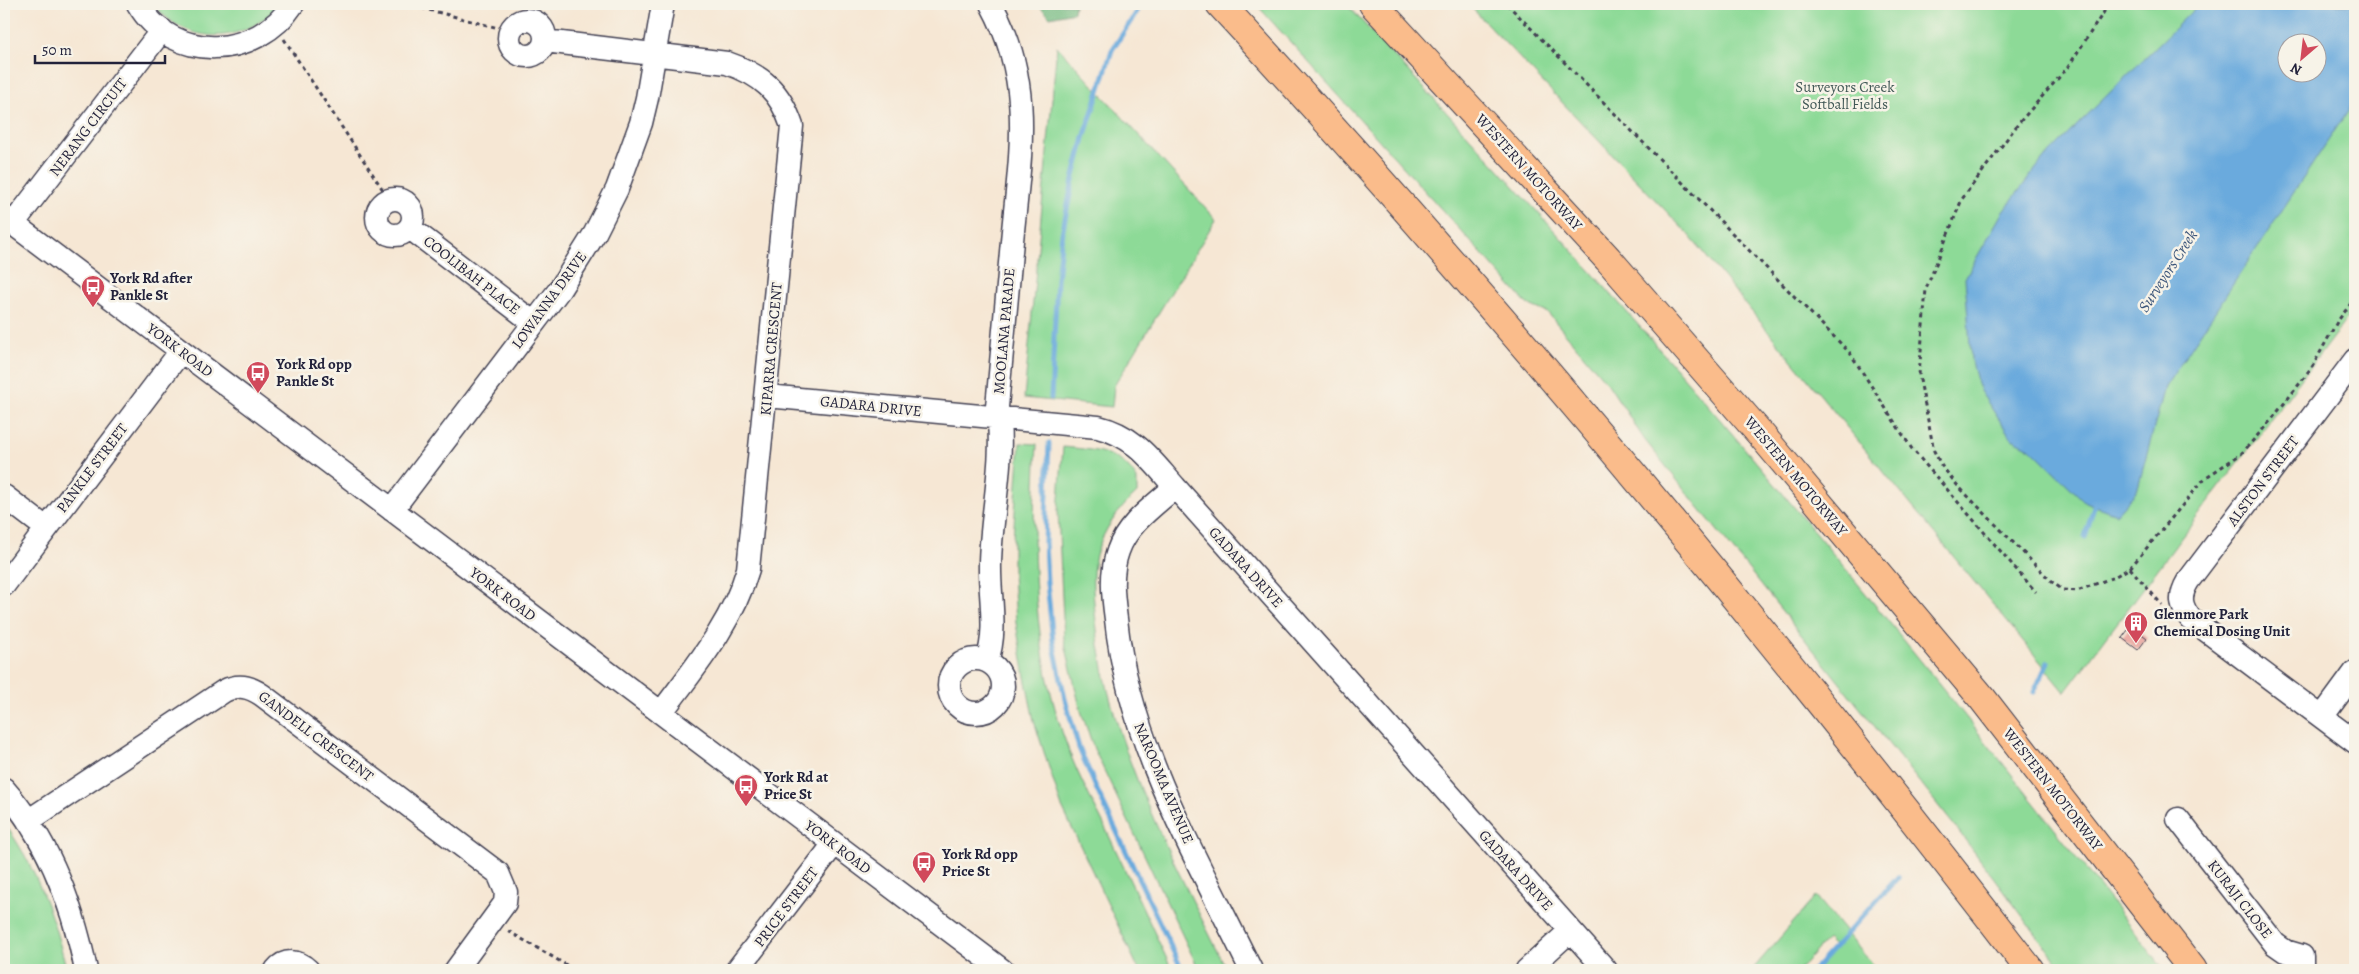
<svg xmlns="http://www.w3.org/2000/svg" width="2359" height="974" viewBox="0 0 2359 974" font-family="Alegreya,serif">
<rect width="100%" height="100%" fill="#f7f3e8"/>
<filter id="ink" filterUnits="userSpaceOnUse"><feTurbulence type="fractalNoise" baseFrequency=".02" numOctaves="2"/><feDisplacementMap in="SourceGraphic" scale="10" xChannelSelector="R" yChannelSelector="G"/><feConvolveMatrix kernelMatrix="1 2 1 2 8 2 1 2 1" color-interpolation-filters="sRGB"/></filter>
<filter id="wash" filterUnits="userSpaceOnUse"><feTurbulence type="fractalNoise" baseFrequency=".0096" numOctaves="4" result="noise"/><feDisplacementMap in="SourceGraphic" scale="20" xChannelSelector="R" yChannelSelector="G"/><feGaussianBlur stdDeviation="1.12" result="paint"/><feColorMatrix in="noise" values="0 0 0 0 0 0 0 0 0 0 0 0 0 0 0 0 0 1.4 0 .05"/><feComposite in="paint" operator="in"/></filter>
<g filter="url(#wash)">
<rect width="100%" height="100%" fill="#f6e7d4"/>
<path fill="#8dda97" stroke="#587e69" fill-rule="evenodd" d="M153,4H280C244,45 188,47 153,4Z
M1256,4H1346C1450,116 1554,228 1654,343C1831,546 2000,756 2164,970H2063L1957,829L1644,439L1608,384L1548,313L1527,304Z
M1468,4H2355V308L2065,692L1687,233ZM2286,42H2316V72H2286Z
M1057,46L1216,219L1114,386L1112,407L1024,398Z
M1020,443L1037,444C1031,548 1031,652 1069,751C1078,775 1091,799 1103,823C1126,872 1149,921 1172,970H1139L1061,805L1034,721L1025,677L1016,623L1013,573V539Z
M1063,447C1093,450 1120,450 1137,479V493C1118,510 1103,530 1096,555C1090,576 1094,601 1096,622C1109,748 1173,859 1227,970H1199L1094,749L1080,708L1064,639L1058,511Z
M4,823C35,865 52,913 65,963L39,970H4Z
M1816,896L1877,970H1817L1836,948L1827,939L1799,970H1752Z"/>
<path fill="#72ba80" stroke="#4a6e5e" d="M1037,4H1075L1074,12L1050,17Z"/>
<path fill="#6aaadd" stroke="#46668c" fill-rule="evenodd" d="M2199,4H2355V100L2165,387L2137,491L2116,514L2085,502L2030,448L2012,439L1980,391L1971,359L1965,278L2002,213L2044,158ZM2286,42H2316V72H2286Z"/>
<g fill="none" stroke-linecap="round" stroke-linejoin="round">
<path stroke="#6aaadd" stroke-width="5" d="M1051,398L1057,280L1062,234L1073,180L1084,138L1112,50L1142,4
M1049,443L1045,542L1047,583L1053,641L1065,699L1079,748L1097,790L1182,970
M2085,537L2096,499
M2034,692L2048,662
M1814,970L1898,877"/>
</g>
<g id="blocks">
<path fill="#e89c96" d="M2131,626L2147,638L2138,650L2122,638Z"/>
</g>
</g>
<g filter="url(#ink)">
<use href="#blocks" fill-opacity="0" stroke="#424052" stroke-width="1"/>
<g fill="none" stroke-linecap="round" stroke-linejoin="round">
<g stroke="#424052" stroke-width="25">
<path id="minor" d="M138,4C173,64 257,59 293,4
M509 38a18 18 0 1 1 36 0a18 18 0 1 1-36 0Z
M545,41L727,63C762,75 780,91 792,126L748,569C732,624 695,667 661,713
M377 217a18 18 0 1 1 36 0a18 18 0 1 1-36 0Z
M4,217L1002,970
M13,224L162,30
M410,228L534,323
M2355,360L2188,581C2179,596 2180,606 2191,619L2355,742
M767,396L1098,427C1135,436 1151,460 1175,487L1606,970
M1175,487C1154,506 1127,524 1118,551C1110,573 1113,597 1116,619C1129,745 1197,858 1251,970
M4,496L46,528
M392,510L560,289L595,233L617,189L641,123L647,98L663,4
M4,585L181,351
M949 686a27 27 0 1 1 54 0a27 27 0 1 1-54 0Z
M987,661C998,628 989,597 990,563C991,511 1006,458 997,407C1002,352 1007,296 1012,241C1020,155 1035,84 991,4
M2322,717L2355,672
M4,789C48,839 73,906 86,970
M2178,819L2275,944L2285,951L2302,956V970
M28,821L224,691C238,684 249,686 262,695L498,873L506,892L505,903L456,970
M276,970C285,959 298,960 308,970
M737,970L834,844
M1527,970L1570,931"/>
</g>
<g stroke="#424052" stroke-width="30">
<path id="highway" d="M1220,4C1506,313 1774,637 2030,970
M1373,4L1608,259L1763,437L1982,698L2193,970"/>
</g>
<path stroke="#424052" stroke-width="3" stroke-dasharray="4 4" stroke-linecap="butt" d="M406,4L510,31
M1507,4L1850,353L1912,449L2036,592
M2109,4L2068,67L2018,124L1962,199L1926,289L1919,375L1934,451L1941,465L1958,486L2052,582L2063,590L2077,591L2114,577L2130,568L2205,478L2241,454L2272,419L2311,369L2337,322L2355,298
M284,39L389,199
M2130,568L2162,605
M508,931L575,970"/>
<use href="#minor" stroke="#fff" stroke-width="22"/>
<use href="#highway" stroke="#fabc8b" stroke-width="28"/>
</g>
</g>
<defs>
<g id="bus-pin" transform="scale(1.25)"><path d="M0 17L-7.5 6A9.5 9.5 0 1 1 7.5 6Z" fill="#d1495b" stroke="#f7f3e8"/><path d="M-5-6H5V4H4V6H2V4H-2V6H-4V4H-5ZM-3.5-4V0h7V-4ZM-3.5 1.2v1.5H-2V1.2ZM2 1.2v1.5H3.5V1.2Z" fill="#fff"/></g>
<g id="building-pin" transform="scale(1.25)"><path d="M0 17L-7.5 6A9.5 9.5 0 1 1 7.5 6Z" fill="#d1495b" stroke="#f7f3e8"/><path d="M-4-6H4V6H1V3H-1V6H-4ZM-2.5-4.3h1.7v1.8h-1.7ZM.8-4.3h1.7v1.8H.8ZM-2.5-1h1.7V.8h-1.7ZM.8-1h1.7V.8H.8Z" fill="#fff"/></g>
</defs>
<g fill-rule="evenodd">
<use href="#bus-pin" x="93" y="287"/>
<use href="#bus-pin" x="258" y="373"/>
<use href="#building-pin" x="2136" y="623"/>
<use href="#bus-pin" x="746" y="786"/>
<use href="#bus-pin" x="924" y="863"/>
</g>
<g text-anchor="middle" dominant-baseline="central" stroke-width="5" stroke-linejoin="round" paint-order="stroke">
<g font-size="15" fill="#425957" stroke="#f7f3e8">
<text x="1845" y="87">Surveyors Creek<tspan x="1845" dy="17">Softball Fields</tspan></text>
</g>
<g font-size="15" fill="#22223b" stroke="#f7f3e8">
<text transform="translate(88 127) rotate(-53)">NERANG CIRCUIT</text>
<text transform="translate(1529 172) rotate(48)">WESTERN MOTORWAY</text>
<text transform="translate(472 275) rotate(38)">COOLIBAH PLACE</text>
<text transform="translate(549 300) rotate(-54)">LOWANNA DRIVE</text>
<text transform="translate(1004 331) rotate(-85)">MOOLANA PARADE</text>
<text transform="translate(771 349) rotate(-85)">KIPARRA CRESCENT</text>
<text transform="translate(180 350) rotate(37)">YORK ROAD</text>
<text transform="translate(871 406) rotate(6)">GADARA DRIVE</text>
<text transform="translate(92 468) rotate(-53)">PANKLE STREET</text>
<text transform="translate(1796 476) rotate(50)">WESTERN MOTORWAY</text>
<text transform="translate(2263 481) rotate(-53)">ALSTON STREET</text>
<text transform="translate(1246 567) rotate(48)">GADARA DRIVE</text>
<text transform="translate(503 594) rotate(37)">YORK ROAD</text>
<text transform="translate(316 736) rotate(37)">GANDELL CRESCENT</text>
<text transform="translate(1164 783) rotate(67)">NAROOMA AVENUE</text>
<text transform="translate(2053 789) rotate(52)">WESTERN MOTORWAY</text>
<text transform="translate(838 847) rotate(37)">YORK ROAD</text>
<text transform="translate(1516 870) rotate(48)">GADARA DRIVE</text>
<text transform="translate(2240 899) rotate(52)">KURAJI CLOSE</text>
<text transform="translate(786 907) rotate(-53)">PRICE STREET</text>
</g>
<g font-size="15" font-weight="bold" fill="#22223b" stroke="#f7f3e8" text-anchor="start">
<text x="110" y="278">York Rd after<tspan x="110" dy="17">Pankle St</tspan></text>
<text x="276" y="364">York Rd opp<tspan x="276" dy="17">Pankle St</tspan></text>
<text x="2154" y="614">Glenmore Park<tspan x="2154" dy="17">Chemical Dosing Unit</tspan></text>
<text x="764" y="777">York Rd at<tspan x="764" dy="17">Price St</tspan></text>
<text x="942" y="854">York Rd opp<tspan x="942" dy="17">Price St</tspan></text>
</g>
<g font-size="16" font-style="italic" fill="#3f587c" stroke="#f7f3e8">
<text transform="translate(2168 271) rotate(-57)">Surveyors Creek</text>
</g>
</g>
<rect width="2359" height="974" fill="none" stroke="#f7f3e8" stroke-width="20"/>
<g transform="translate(2302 58) rotate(208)"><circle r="24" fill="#f7f3e8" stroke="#a29fa3"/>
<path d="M0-4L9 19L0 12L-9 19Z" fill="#d1495b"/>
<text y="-8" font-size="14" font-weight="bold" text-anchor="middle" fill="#22223b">N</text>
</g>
<path d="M35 55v8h130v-8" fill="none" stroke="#22223b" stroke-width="2.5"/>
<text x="42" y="55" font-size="15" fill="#22223b" stroke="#f7f3e8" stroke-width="4" paint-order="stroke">50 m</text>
</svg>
